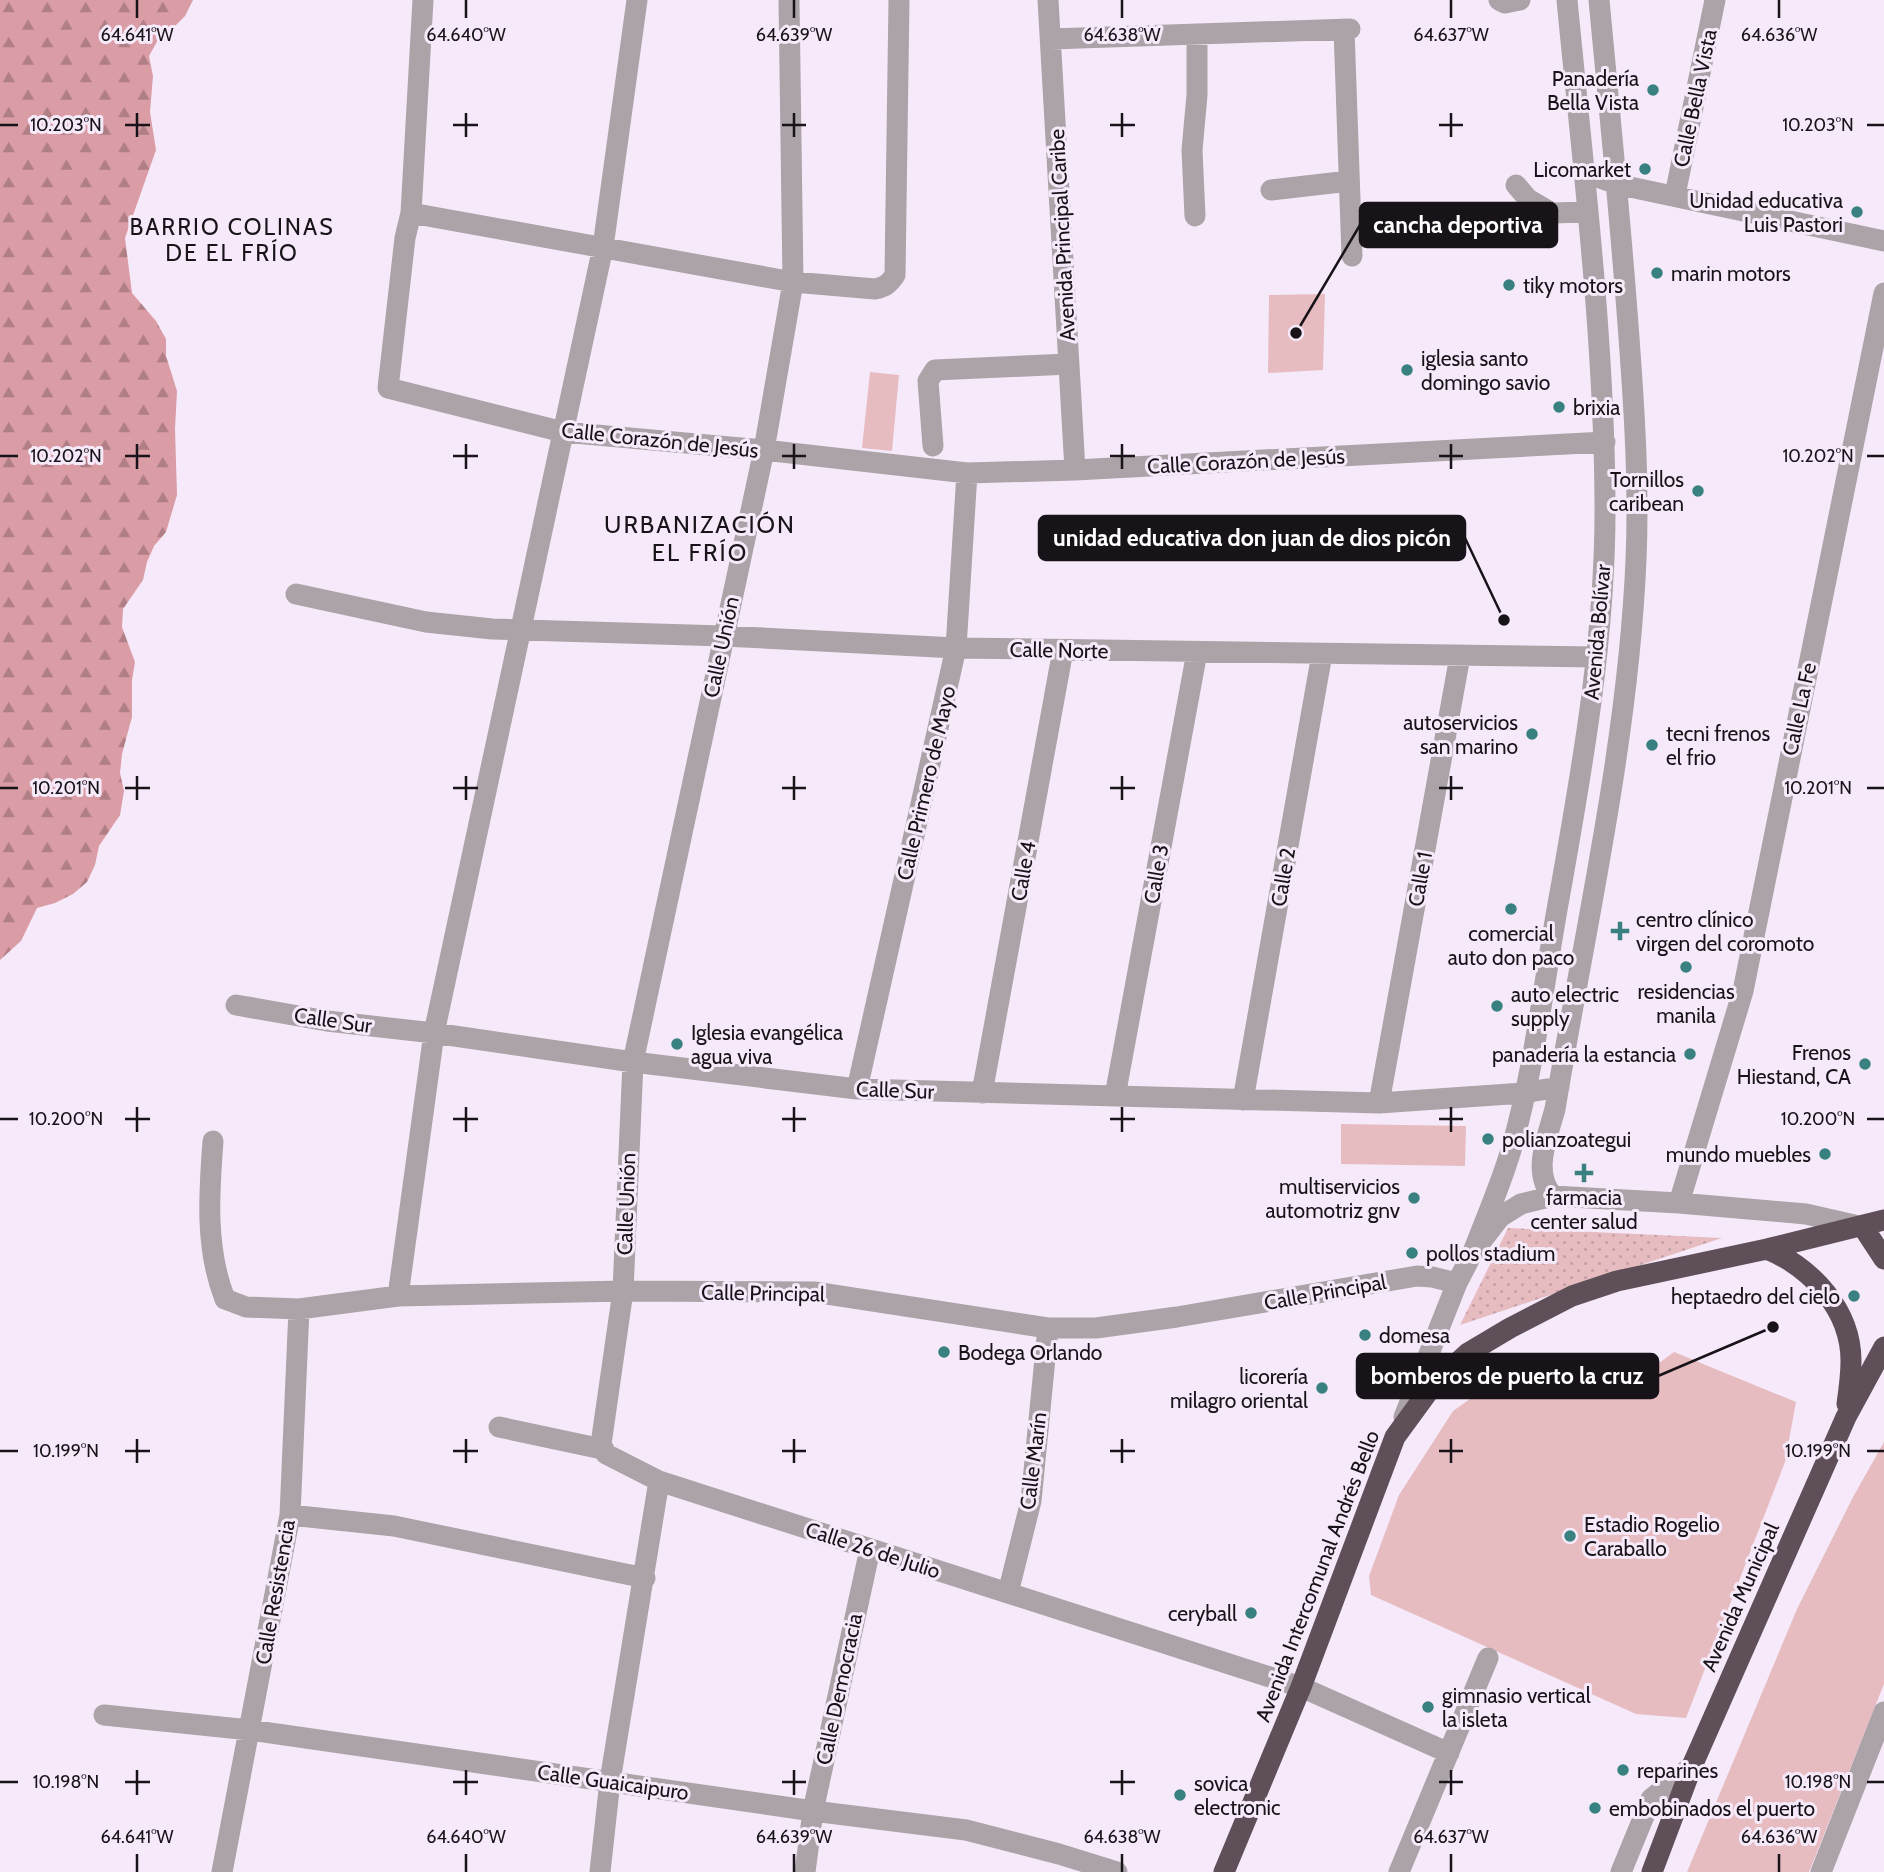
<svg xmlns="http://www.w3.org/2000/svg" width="1884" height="1872" viewBox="0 0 1884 1872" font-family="Cabin,sans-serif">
<defs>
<pattern id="forest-firs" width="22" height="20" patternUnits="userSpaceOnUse" patternTransform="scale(1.75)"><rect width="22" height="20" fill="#da9ca5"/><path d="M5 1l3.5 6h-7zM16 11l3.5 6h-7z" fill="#b07e85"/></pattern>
<pattern id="park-dots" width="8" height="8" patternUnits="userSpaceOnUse" patternTransform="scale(1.75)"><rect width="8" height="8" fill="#e6bcc1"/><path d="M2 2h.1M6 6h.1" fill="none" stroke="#c5a1a5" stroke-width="1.8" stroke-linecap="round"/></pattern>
</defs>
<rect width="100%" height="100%" fill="#f6eafa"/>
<path fill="#e6bcc1" d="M1325,294L1323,370L1268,373L1269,295Z
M870,372L899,375L892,451L862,448Z
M1341,1124L1466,1126L1465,1166L1341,1164Z
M1674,1352L1796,1402L1785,1462L1686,1718L1636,1714L1371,1595L1369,1576L1399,1495L1453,1411L1532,1355L1625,1388Z
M1884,1442V1684L1809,1872H1687L1797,1609L1853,1497Z"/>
<path fill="url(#forest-firs)" d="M0,0H193L185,16L171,30L159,38L149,56L153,76L150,112L156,150L125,238L132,293L156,321L166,339V356L177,391L175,429L177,495L166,532L154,546L147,562L143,580L123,609L122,627L135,662L132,680V717L122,754L120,773L124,791L120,815L99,846L95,865L87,882L73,894L55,903L37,908L21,941L0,960Z"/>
<path fill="url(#park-dots)" d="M1508,1228L1722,1238L1460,1325Z"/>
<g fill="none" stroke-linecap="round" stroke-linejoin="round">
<path stroke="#aba3a8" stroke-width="21" d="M423,0L411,213L793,282L875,289C885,287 889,284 895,275L899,0
M789,0L793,282L764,450L633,1062L623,1291L601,1444L606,1454L659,1481L1301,1687L1449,1753
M1048,0L1075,470
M1499,0L1505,3L1520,0
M1344,29L1352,256
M1051,39L1350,29
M1584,172L1616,184L1884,241
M1516,185L1528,199L1552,213L1587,212
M1271,190L1349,181
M1675,195L1715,0
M411,213L405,238L388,388L563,432L764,450L967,473L1075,470L1605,442
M1195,216L1192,150L1197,95V34
M933,446L928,381L935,370L1069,364
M296,594L426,622L492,629L723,636L956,648L1596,657
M236,1005L327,1021L434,1033L633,1062L857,1089L1379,1103L1524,1093L1559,1087
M857,1089L956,648L967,473
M982,1093L1063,650
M1115,1096L1197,652
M1243,1100L1322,654
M1379,1103L1460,656
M213,1141C209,1193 205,1249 225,1299L246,1307L299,1309L398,1296L623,1291L814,1292L1048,1328H1096L1177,1317L1417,1276L1432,1277L1457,1283
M1553,1196C1531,1173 1548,1136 1555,1109C1585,927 1628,745 1636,560C1639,490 1635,421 1630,352C1622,235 1610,117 1599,0
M1679,1203L1743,991L1884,293
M1473,1252C1486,1218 1501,1184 1511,1150C1535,1067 1544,979 1560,893C1583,764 1606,633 1605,502C1604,334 1583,167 1567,0
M398,1296L434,1033L603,247L637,0
M1404,1417L1457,1283L1473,1252L1500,1217L1521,1204L1553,1196L1679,1203L1806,1214L1863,1227
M499,1427L602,1449
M290,1515L394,1526L645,1578
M1008,1593L1031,1501L1048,1328
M104,1715L250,1730L813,1811L966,1830L1059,1854L1117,1872
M222,1872L290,1515L299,1309
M600,1872L610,1781L659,1481
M805,1872L813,1811L870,1549
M1399,1872L1488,1658
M1621,1872L1651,1799L1692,1766
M1821,1872L1884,1712"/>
<path stroke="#5f4f58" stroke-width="21" d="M1863,1227L1884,1259
M1767,1249C1812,1268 1851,1310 1851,1361C1851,1375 1849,1390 1847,1404
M1224,1872L1301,1687L1395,1437L1433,1385L1468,1353L1510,1328L1572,1296L1617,1281L1767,1249L1884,1220
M1652,1872L1692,1766L1846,1417L1884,1347"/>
</g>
<path fill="none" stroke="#171318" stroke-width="2.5" d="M137,0V18M466,0V18M794,0V18M1122,0V18M1451,0V18M1779,0V18M137,113V137M466,113V137M794,113V137M1122,113V137M1451,113V137M0,125H18M125,125H150M453,125H478M782,125H806M1110,125H1135M1439,125H1463M1867,125H1884M137,444V469M466,444V469M794,444V469M1122,444V469M1451,444V469M0,456H18M125,456H150M453,456H478M782,456H806M1110,456H1135M1439,456H1463M1867,456H1884M137,776V800M466,776V800M794,776V800M1122,776V800M1451,776V800M0,788H18M125,788H150M453,788H478M782,788H806M1110,788H1135M1439,788H1463M1867,788H1884M137,1107V1132M466,1107V1132M794,1107V1132M1122,1107V1132M1451,1107V1132M0,1119H18M125,1119H150M453,1119H478M782,1119H806M1110,1119H1135M1439,1119H1463M1867,1119H1884M137,1439V1463M466,1439V1463M794,1439V1463M1122,1439V1463M1451,1439V1463M0,1451H18M125,1451H150M453,1451H478M782,1451H806M1110,1451H1135M1439,1451H1463M1867,1451H1884M137,1770V1795M466,1770V1795M794,1770V1795M1122,1770V1795M1451,1770V1795M0,1782H18M125,1782H150M453,1782H478M782,1782H806M1110,1782H1135M1439,1782H1463M1867,1782H1884M137,1854V1872M466,1854V1872M794,1854V1872M1122,1854V1872M1451,1854V1872M1779,1854V1872"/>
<g fill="#398180" stroke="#f6eafa" stroke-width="2.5">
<circle cx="1653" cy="90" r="7"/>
<circle cx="1645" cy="169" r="7"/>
<circle cx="1857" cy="212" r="7"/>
<circle cx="1657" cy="273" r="7"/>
<circle cx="1509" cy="285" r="7"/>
<circle cx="1407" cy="370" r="7"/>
<circle cx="1559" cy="407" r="7"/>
<circle cx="1698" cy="491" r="7"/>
<circle cx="1532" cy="734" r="7"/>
<circle cx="1652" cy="745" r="7"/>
<circle cx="1511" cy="909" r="7"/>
<path d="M1616.5 920.5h7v7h7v7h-7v7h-7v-7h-7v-7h7z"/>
<circle cx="1686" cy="967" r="7"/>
<circle cx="1497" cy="1006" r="7"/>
<circle cx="677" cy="1044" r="7"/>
<circle cx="1690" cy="1054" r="7"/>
<circle cx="1865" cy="1064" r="7"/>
<circle cx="1488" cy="1139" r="7"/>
<circle cx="1825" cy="1154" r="7"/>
<path d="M1580.5 1162.5h7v7h7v7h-7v7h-7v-7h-7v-7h7z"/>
<circle cx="1414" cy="1198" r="7"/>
<circle cx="1412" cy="1253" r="7"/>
<circle cx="1854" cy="1296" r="7"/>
<circle cx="1365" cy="1335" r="7"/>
<circle cx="944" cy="1352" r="7"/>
<circle cx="1322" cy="1388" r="7"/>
<circle cx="1570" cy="1536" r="7"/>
<circle cx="1251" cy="1613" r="7"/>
<circle cx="1428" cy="1707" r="7"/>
<circle cx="1623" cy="1770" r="7"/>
<circle cx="1180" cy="1795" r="7"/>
<circle cx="1595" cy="1808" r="7"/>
</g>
<g text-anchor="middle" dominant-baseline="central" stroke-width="6" stroke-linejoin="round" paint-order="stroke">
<g font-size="21" fill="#171318" stroke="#f6eafa" text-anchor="start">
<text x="1639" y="78" text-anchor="end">Panadería<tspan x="1639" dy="24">Bella Vista</tspan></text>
<text x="1631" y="169" text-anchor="end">Licomarket</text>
<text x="1843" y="200" text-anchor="end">Unidad educativa<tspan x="1843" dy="24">Luis Pastori</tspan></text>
<text x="1671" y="273">marin motors</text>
<text x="1523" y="285">tiky motors</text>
<text x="1421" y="358">iglesia santo<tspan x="1421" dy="24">domingo savio</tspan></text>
<text x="1573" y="407">brixia</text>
<text x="1684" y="479" text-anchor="end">Tornillos<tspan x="1684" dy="24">caribean</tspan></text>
<text x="1518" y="722" text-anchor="end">autoservicios<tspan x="1518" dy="24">san marino</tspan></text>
<text x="1666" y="733">tecni frenos<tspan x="1666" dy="24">el frio</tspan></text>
<text x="1636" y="919">centro clínico<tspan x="1636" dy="24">virgen del coromoto</tspan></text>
<text x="1511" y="933" text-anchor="middle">comercial<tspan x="1511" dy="24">auto don paco</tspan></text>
<text x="1686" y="991" text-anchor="middle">residencias<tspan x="1686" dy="24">manila</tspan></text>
<text x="1511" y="994">auto electric<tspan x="1511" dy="24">supply</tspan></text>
<text x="691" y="1032">Iglesia evangélica<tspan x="691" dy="24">agua viva</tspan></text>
<text x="1851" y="1052" text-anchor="end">Frenos<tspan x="1851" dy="24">Hiestand, CA</tspan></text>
<text x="1676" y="1054" text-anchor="end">panadería la estancia</text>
<text x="1502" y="1139">polianzoategui</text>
<text x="1811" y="1154" text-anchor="end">mundo muebles</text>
<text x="1400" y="1186" text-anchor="end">multiservicios<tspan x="1400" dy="24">automotriz gnv</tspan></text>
<text x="1584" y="1197" text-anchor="middle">farmacia<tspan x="1584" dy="24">center salud</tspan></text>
<text x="1426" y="1253">pollos stadium</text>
<text x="1840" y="1296" text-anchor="end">heptaedro del cielo</text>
<text x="1379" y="1335">domesa</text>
<text x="958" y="1352">Bodega Orlando</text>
<text x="1308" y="1376" text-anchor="end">licorería<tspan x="1308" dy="24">milagro oriental</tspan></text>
<text x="1584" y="1524">Estadio Rogelio<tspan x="1584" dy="24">Caraballo</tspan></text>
<text x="1237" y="1613" text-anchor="end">ceryball</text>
<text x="1442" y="1695">gimnasio vertical<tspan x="1442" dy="24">la isleta</tspan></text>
<text x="1637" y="1770">reparines</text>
<text x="1194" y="1783">sovica<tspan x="1194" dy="24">electronic</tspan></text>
<text x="1609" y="1808">embobinados el puerto</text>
</g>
<g font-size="21" fill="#171318" stroke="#f6eafa">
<text transform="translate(1695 98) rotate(-78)">Calle Bella Vista</text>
<text transform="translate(1062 235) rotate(-93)">Avenida Principal Caribe</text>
<text transform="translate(660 440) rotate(6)">Calle Corazón de Jesús</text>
<text transform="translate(1246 461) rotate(-3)">Calle Corazón de Jesús</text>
<text transform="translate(1597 632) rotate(-85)">Avenida Bolívar</text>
<text transform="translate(721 647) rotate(-78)">Calle Unión</text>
<text transform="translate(1059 650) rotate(1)">Calle Norte</text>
<text transform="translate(1799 709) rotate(-78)">Calle La Fe</text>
<text transform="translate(926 783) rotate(-77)">Calle Primero de Mayo</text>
<text transform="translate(1023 871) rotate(-80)">Calle 4</text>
<text transform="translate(1156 874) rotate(-80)">Calle 3</text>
<text transform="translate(1283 877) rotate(-80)">Calle 2</text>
<text transform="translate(1420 879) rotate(-80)">Calle 1</text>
<text transform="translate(333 1020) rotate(8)">Calle Sur</text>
<text transform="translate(895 1090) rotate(2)">Calle Sur</text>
<text transform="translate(626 1204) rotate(-88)">Calle Unión</text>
<text transform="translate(1325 1292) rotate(-10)">Calle Principal</text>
<text transform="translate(763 1293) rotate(1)">Calle Principal</text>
<text transform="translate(1033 1461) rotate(-83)">Calle Marín</text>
<text transform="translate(873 1550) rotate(18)">Calle 26 de Julio</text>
<text transform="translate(1317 1576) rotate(-69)">Avenida Intercomunal Andrés Bello</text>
<text transform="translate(275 1592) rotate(-80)">Calle Resistencia</text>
<text transform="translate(1740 1597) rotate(-66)">Avenida Municipal</text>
<text transform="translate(839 1689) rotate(-78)">Calle Democracia</text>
<text transform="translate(613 1782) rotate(8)">Calle Guaicaipuro</text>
</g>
<g font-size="23" letter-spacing="2" fill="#171318" stroke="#f6eafa">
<text x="232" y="227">BARRIO COLINAS<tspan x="232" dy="26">DE EL FRÍO</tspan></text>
</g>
<g font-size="24" letter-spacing="2" fill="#171318" stroke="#f6eafa">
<text x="700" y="524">URBANIZACIÓN<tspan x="700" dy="28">EL FRÍO</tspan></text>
</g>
</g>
<g font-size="18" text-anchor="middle" fill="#171318" stroke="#f6eafa" stroke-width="6" stroke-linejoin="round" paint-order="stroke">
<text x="137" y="41">64.641°W</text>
<text x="466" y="41">64.640°W</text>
<text x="794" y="41">64.639°W</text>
<text x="1122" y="41">64.638°W</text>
<text x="1451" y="41">64.637°W</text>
<text x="1779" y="41">64.636°W</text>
<text x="66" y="131">10.203°N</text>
<text x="1818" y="131">10.203°N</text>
<text x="66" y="462">10.202°N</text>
<text x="1818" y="462">10.202°N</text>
<text x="66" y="794">10.201°N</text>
<text x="1818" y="794">10.201°N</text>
<text x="66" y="1125">10.200°N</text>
<text x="1818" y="1125">10.200°N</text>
<text x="66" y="1457">10.199°N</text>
<text x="1818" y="1457">10.199°N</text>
<text x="66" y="1788">10.198°N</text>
<text x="1818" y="1788">10.198°N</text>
<text x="137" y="1843">64.641°W</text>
<text x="466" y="1843">64.640°W</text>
<text x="794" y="1843">64.639°W</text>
<text x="1122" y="1843">64.638°W</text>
<text x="1451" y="1843">64.637°W</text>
<text x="1779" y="1843">64.636°W</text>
</g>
<path fill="none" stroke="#171318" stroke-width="2.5" d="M1296 333L1360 225M1504 620L1465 538M1773 1327L1658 1376"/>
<g fill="#171318" stroke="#f6eafa" stroke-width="2.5">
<circle cx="1296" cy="333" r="7"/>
<circle cx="1504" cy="620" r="7"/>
<circle cx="1773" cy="1327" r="7"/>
</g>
<g fill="#171318" stroke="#171318" stroke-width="2.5">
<rect x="1360" y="203" width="197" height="44" rx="7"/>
<rect x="1039" y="516" width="426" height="44" rx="7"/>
<rect x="1357" y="1354" width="301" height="44" rx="7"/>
</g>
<g font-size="23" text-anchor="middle" font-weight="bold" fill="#fff">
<text x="1458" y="233">cancha deportiva</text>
<text x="1252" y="546">unidad educativa don juan de dios picón</text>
<text x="1507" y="1384">bomberos de puerto la cruz</text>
</g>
</svg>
